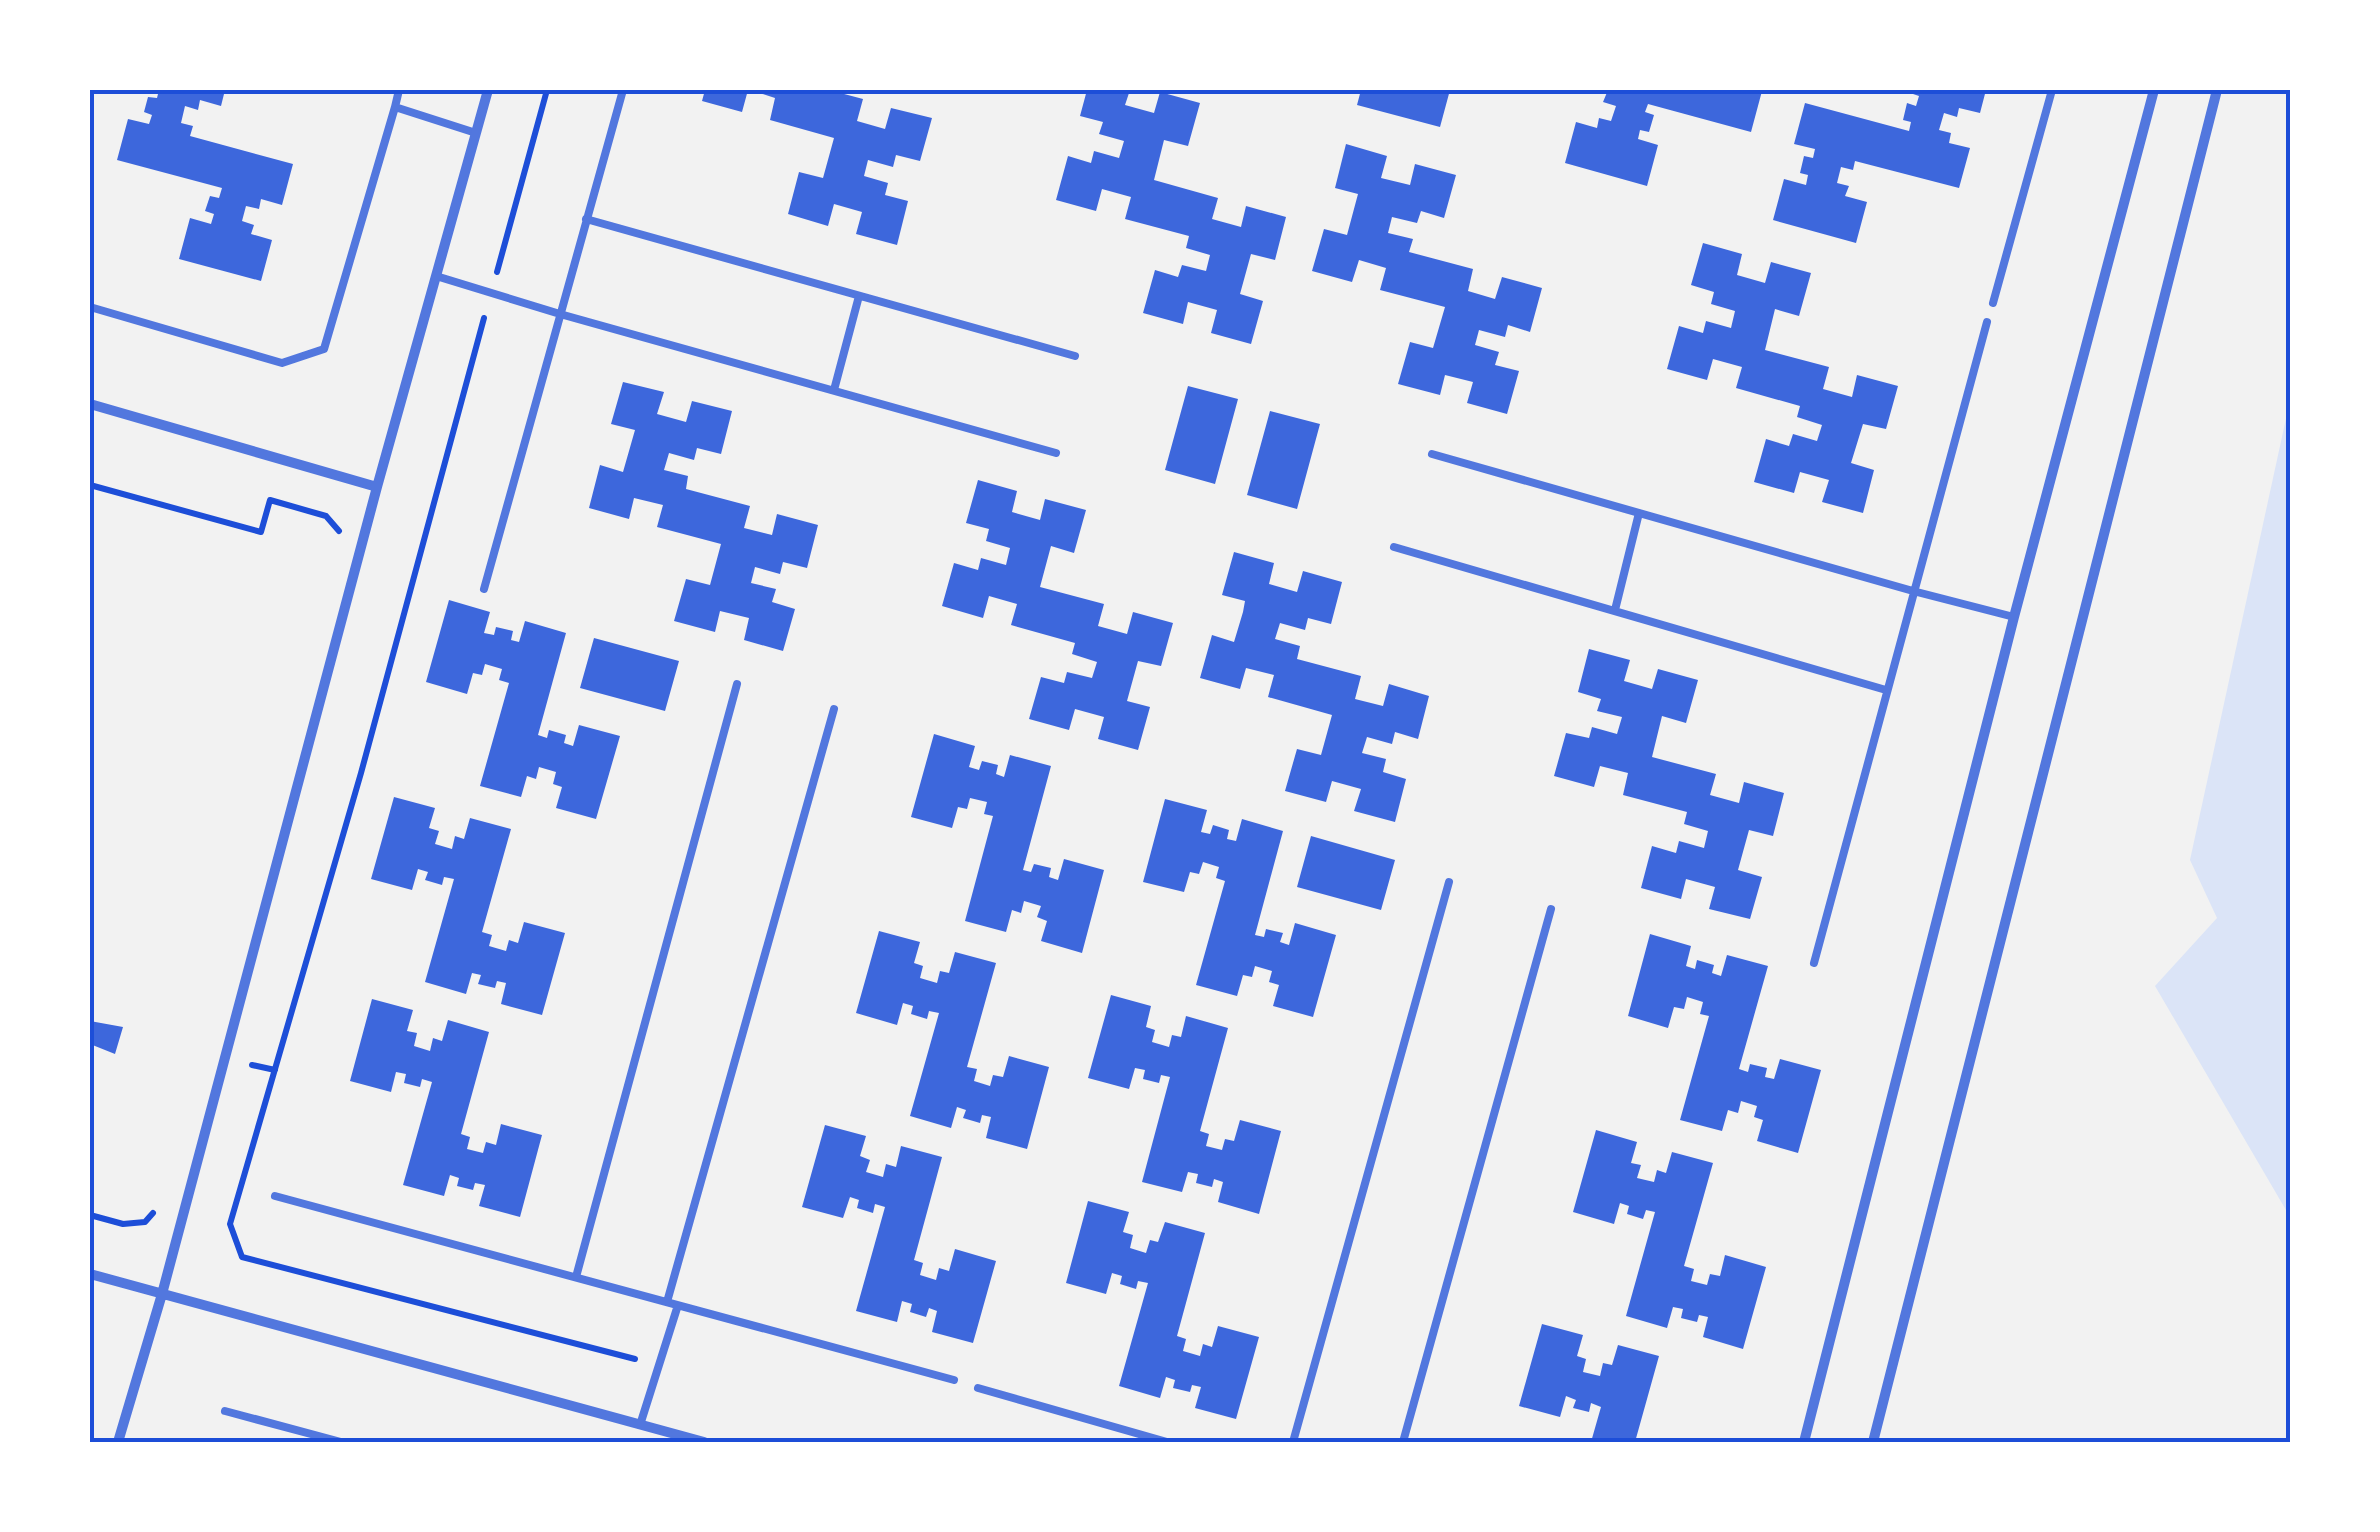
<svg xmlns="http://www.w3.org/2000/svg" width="2380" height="1532" viewBox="0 0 2380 1532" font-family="'PT Sans Narrow',sans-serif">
<rect width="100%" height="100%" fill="#f2f2f2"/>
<path fill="#dbe4f7" d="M2290,400V1217L2155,986L2217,918L2190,860Z"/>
<path fill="#3d67dc" d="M159,90H225L221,106L200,100L198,110L185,106L181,123L193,126L190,136L293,164L282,205L261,199L259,209L246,206L242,221L254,225L251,234L272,240L261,281L179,259L190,218L211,224L214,214L205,211L210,196L219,198L222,188L117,160L128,119L149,124L152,115L144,112L148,97L157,98Z
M705,90H748L742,112L702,101Z
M750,90H829L863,99L857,121L885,129L891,108L932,118L920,161L896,155L893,167L868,160L864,176L888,183L885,195L908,201L897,245L856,234L862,212L834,204L828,226L788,214L799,172L823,178L834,138L770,120L775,98Z
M1087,90H1130L1125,105L1154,113L1160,92L1200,103L1188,146L1164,140L1154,180L1218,198L1212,219L1241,227L1246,206L1286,217L1275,260L1251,254L1240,294L1263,301L1251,344L1211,333L1217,310L1188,302L1183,324L1143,313L1155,270L1178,277L1182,265L1206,271L1210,255L1186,248L1189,236L1125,219L1131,197L1102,189L1096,211L1056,200L1068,156L1091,163L1094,151L1119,158L1124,141L1099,134L1103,122L1080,116Z
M1361,90H1450L1440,127L1357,105Z
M1608,90H1759L1762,91L1751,132L1648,104L1645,112L1654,115L1649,132L1640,130L1638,139L1658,145L1647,186L1565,163L1576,122L1597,128L1599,118L1611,121L1616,106L1603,102Z
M1901,90H1986L1980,113L1959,108L1957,117L1944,113L1939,130L1951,133L1949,143L1970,148L1959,188L1855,161L1853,170L1841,167L1837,183L1849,186L1845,196L1867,202L1856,243L1773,220L1784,179L1806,185L1808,175L1800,173L1804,156L1813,158L1815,149L1794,144L1805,103L1909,131L1911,122L1903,120L1907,103L1916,106L1919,96Z
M1346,144L1387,156L1381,178L1410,185L1415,164L1456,175L1444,218L1421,211L1417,223L1392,217L1388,233L1413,239L1409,252L1473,269L1468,291L1495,299L1502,277L1542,288L1530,332L1508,325L1505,337L1479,330L1475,345L1499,352L1495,365L1519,371L1507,414L1467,403L1473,382L1445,375L1440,395L1398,384L1410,342L1433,348L1445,307L1380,290L1386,268L1359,260L1352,282L1312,271L1324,229L1347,235L1358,194L1335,188Z
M1703,243L1742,254L1737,275L1765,283L1771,262L1811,273L1799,316L1775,309L1765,350L1829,367L1823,389L1852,397L1857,375L1898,386L1886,429L1863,424L1851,463L1874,470L1863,513L1822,502L1829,480L1800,472L1794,493L1754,482L1766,439L1789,446L1793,434L1817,441L1822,425L1797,417L1800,406L1736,388L1742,367L1713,359L1707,380L1667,369L1679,326L1703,333L1706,321L1731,328L1735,311L1711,304L1714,292L1691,285Z
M623,382L664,392L657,414L686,422L692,401L732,411L721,454L697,448L694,460L669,453L664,470L688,476L686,489L750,506L744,528L772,535L777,514L818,525L807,568L783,562L780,574L755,567L751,583L776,589L772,602L795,609L783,651L744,640L749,618L720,611L715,632L674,621L686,579L710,585L721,544L657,527L663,505L634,498L629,519L589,508L600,465L623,472L635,430L611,424Z
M1188,386L1238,399L1215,484L1165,470Z
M1270,411L1320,424L1297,509L1247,495Z
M978,480L1017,491L1012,512L1040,520L1045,499L1086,510L1074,553L1051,546L1040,587L1104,604L1098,626L1127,634L1133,612L1173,623L1161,666L1138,661L1130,690L1127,701L1150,707L1138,750L1098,739L1104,717L1075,709L1069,730L1029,719L1041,677L1064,683L1067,672L1092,678L1097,662L1072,654L1075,643L1011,625L1017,604L989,596L983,618L942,606L954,563L978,570L981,558L1006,565L1010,548L986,541L989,529L966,523Z
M1234,552L1274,563L1269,584L1297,592L1303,571L1342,582L1331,624L1308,618L1305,630L1280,623L1275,639L1300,646L1297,659L1361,676L1355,699L1383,706L1389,684L1429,696L1418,739L1395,732L1392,744L1367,737L1362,753L1386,759L1383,772L1406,779L1395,822L1354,811L1361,789L1332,781L1326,802L1285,791L1297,749L1321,755L1332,715L1268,697L1274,675L1246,668L1240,689L1200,678L1212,635L1234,642L1243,612L1245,601L1222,595Z
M449,600L490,612L484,633L494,635L496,627L513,631L511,640L519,642L525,621L566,633L538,735L547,738L549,730L566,735L564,743L573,746L579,725L620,736L596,819L556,808L562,787L553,784L556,772L539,767L536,779L527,776L521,797L480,786L509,683L499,680L502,669L485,664L482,675L473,673L467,694L426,682Z
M594,638L679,661L665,711L580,688Z
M1589,649L1630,660L1624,681L1652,689L1658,669L1698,680L1686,723L1662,716L1652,757L1716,774L1710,795L1739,803L1744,782L1784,793L1773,836L1749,830L1738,870L1762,877L1750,919L1709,909L1715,887L1686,879L1681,899L1641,888L1652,846L1676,853L1679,841L1704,848L1708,831L1684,824L1687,812L1623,795L1628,773L1600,766L1594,787L1554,776L1566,733L1589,738L1592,727L1617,734L1622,717L1597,711L1601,699L1578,692Z
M934,734L975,746L969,767L979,770L982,761L998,765L996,774L1004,777L1010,755L1051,766L1023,870L1031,872L1034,864L1051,868L1049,877L1058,880L1064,859L1104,870L1082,953L1041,941L1047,921L1037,917L1041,906L1024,901L1021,913L1012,910L1006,932L965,921L993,816L984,814L987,802L970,798L967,809L958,807L952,828L911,817Z
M394,797L435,808L429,828L439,831L435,844L452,849L455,836L464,839L470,818L511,829L482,932L492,935L489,946L506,951L509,940L518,943L524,922L565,933L542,1015L501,1004L506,983L497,981L495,988L478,984L481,975L472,973L466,994L425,982L454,879L444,877L442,885L425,880L428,872L418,869L412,890L371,879Z
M1165,799L1207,810L1201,832L1210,834L1213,825L1229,830L1227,839L1236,841L1242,819L1283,831L1255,935L1264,937L1266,929L1283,933L1280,942L1289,945L1295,923L1336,935L1313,1017L1273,1006L1279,985L1269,982L1272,971L1255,966L1252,977L1243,975L1237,996L1196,985L1225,881L1216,878L1219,867L1203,862L1199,874L1190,872L1184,892L1143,882Z
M1311,836L1395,860L1381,910L1297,887Z
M879,931L920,942L914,963L923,966L920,978L937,983L940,971L949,973L955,952L996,963L967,1067L977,1069L974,1081L990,1086L993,1075L1003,1077L1009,1056L1049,1067L1027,1149L986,1138L991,1117L982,1115L980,1123L963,1118L966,1110L957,1107L951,1128L910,1116L939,1013L929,1011L927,1019L911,1014L913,1006L903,1003L897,1025L856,1013Z
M1650,934L1691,946L1686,966L1695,969L1697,960L1714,965L1712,973L1721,976L1727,955L1768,966L1739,1069L1748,1072L1750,1064L1767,1068L1765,1077L1774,1079L1780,1059L1821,1070L1798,1153L1757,1141L1763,1120L1754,1117L1757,1106L1741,1101L1738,1113L1728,1110L1722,1131L1680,1120L1709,1016L1700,1014L1703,1002L1687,997L1684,1009L1674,1007L1668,1028L1628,1016Z
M1111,995L1151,1006L1146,1027L1155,1030L1152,1042L1169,1047L1172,1035L1181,1037L1186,1016L1228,1028L1200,1131L1209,1134L1206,1146L1222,1150L1225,1139L1234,1141L1240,1120L1281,1131L1259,1214L1218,1202L1223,1182L1214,1179L1212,1187L1196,1183L1198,1174L1188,1172L1182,1192L1142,1182L1170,1077L1161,1075L1159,1083L1143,1079L1145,1070L1135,1068L1129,1089L1088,1078Z
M372,999L413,1010L407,1031L417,1033L414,1046L430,1051L433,1038L442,1041L448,1020L489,1032L461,1134L470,1137L467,1149L483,1153L486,1142L496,1145L501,1124L542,1135L520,1217L479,1206L485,1185L475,1183L473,1190L457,1186L459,1178L450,1175L444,1196L403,1185L432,1082L422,1079L420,1087L404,1083L406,1074L396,1072L391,1092L350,1081Z
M90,1021L123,1027L115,1054L90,1044Z
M825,1125L866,1136L860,1156L870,1160L866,1172L883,1177L886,1164L896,1167L901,1146L942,1157L914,1260L923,1263L920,1275L936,1280L939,1268L949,1271L955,1249L996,1261L973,1343L932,1332L937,1311L929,1308L926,1317L910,1312L912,1304L902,1301L897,1322L856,1311L885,1207L875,1204L873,1213L857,1208L859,1200L850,1197L843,1218L802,1207Z
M1596,1130L1637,1142L1631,1163L1641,1165L1637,1178L1654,1182L1657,1170L1666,1173L1672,1152L1713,1163L1684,1266L1694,1269L1691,1281L1707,1285L1710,1274L1720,1276L1725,1255L1766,1267L1743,1349L1703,1337L1708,1317L1699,1315L1697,1322L1681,1318L1683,1309L1673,1307L1667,1328L1626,1316L1655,1212L1646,1210L1643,1219L1627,1214L1629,1206L1620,1203L1614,1224L1573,1212Z
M1088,1201L1129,1212L1123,1232L1133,1235L1130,1248L1146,1253L1150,1240L1158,1242L1165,1222L1205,1233L1177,1336L1186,1339L1183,1351L1200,1356L1203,1344L1212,1347L1218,1326L1259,1337L1236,1419L1195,1408L1201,1387L1192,1385L1190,1392L1173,1388L1175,1380L1166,1377L1160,1398L1119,1386L1148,1283L1138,1281L1136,1289L1120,1284L1122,1276L1112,1273L1106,1294L1066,1283Z
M1542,1324L1583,1335L1577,1356L1586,1359L1583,1372L1600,1376L1603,1363L1612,1365L1618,1345L1659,1356L1635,1442H1591L1601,1407L1591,1403L1589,1412L1573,1408L1576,1400L1566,1396L1560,1417L1519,1406Z"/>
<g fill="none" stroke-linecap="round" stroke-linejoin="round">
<path stroke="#1d4ed8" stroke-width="6" d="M497,272L547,90
M484,318L361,773L230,1224L242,1257L635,1359
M90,485L261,532L270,500L326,516L339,531
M252,1065L275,1070
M90,1215L123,1224L145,1222L153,1213"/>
<path stroke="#5277de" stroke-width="8" d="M395,107L399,90
M586,219L1075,356
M436,276L560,314L1056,453
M1993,303L2052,90
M90,307L282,363L324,349L395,107L476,133
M834,390L859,296
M1432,454L1913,591L2014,617
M1394,547L1886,690
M484,589L623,90
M1615,610L1639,513
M1814,963L1987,322
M275,1196L954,1380
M576,1277L737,684
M667,1302L834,709
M978,1388L1167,1442
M225,1411L341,1442
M640,1425L678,1305
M1293,1442L1449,882
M1403,1442L1551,909"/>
<path stroke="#5277de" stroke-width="10" d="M90,404L377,487
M90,1274L704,1442
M118,1442L162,1294L377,487L488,90
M1804,1442L2014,617L2154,90
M1873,1442L2217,90"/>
</g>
<rect width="2380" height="1532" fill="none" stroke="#ffffff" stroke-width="185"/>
<rect x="92" y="92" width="2196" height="1348" fill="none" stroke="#1d4ed8" stroke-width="4"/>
</svg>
